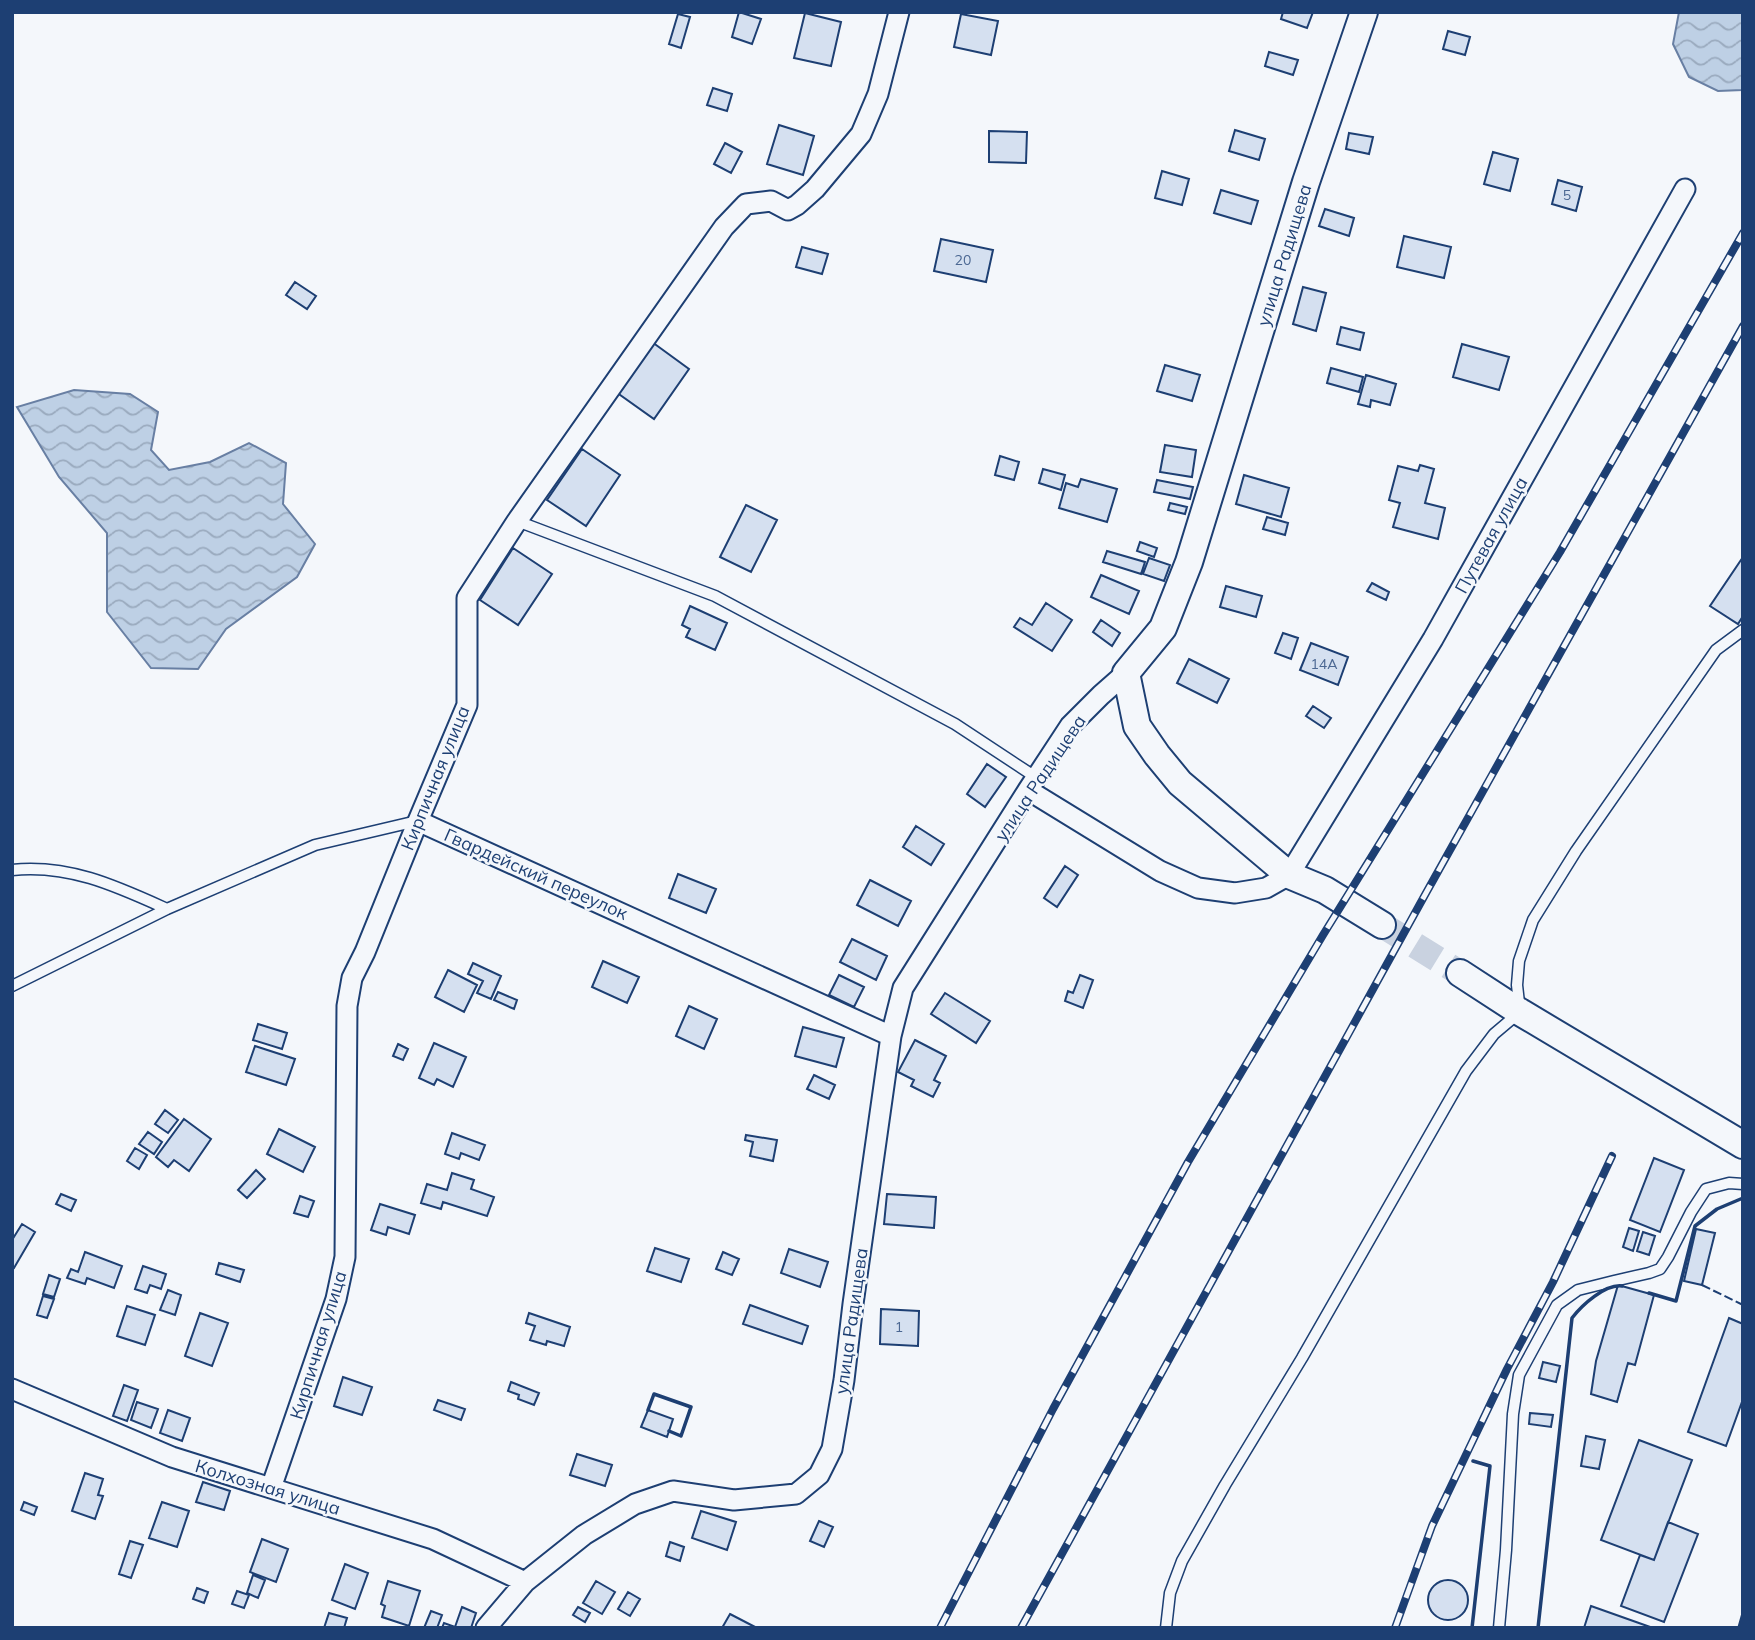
<svg xmlns="http://www.w3.org/2000/svg" width="1755" height="1640" viewBox="0 0 1755 1640" font-family="Mulish,sans-serif">
<defs>
<pattern id="water-waves" width="16" height="10" patternUnits="userSpaceOnUse" patternTransform="scale(1.75)"><rect width="16" height="10" fill="#bed0e5"/><path d="M0 5q4-4 8 0t8 0" fill="none" stroke="#9aaabe"/></pattern>
</defs>
<rect width="100%" height="100%" fill="#f4f7fb"/>
<path fill="url(#water-waves)" stroke="#687fa3" stroke-width="2" d="M1679,12H1743L1742,90L1718,91L1689,77L1673,44Z
M74,390L130,394L158,412L151,450L169,470L210,462L249,443L286,463L283,504L315,544L297,577L226,629L198,669L151,668L107,612V533L59,477L17,407Z"/>
<path fill="#d5e0f0" stroke="#1d3f73" stroke-width="2" d="M739,12L761,19L752,44L732,37Z
M1283,12H1313L1307,28L1281,19Z
M805,13L841,22L831,66L794,58Z
M678,14L690,17L681,48L669,44Z
M961,14L998,21L991,55L954,47Z
M1448,31L1470,37L1465,55L1443,49Z
M1269,52L1298,60L1293,75L1265,66Z
M713,88L732,94L727,111L707,105Z
M779,125L814,136L803,175L767,164Z
M1235,130L1265,139L1259,160L1229,151Z
M989,131L1027,132L1026,163L989,162Z
M1349,133L1373,137L1369,154L1346,149Z
M725,143L742,152L731,173L714,164Z
M1493,152L1518,159L1510,191L1484,184Z
M1162,171L1189,179L1182,205L1155,198Z
M1558,180L1582,187L1576,211L1552,204Z
M1221,190L1258,201L1251,224L1214,213Z
M1325,209L1354,218L1349,236L1319,226Z
M1404,236L1451,247L1444,278L1397,267Z
M941,239L993,250L986,282L934,271Z
M802,247L828,254L822,274L796,267Z
M295,282L316,296L307,309L286,295Z
M1303,287L1326,293L1316,331L1293,324Z
M1341,327L1364,333L1360,350L1337,344Z
M652,342L689,369L654,419L616,392Z
M1462,344L1509,357L1499,390L1453,377Z
M1165,365L1200,375L1192,401L1157,391Z
M1331,368L1363,377L1359,392L1327,383Z
M1366,375L1396,384L1390,405L1371,400L1370,407L1358,404Z
M1165,445L1196,450L1192,477L1160,472Z
M582,449L620,475L586,526L547,500Z
M1000,456L1019,462L1014,480L995,475Z
M1420,465L1434,469L1425,503L1445,508L1438,539L1393,527L1400,503L1389,500L1398,466L1418,471Z
M1043,469L1065,475L1061,490L1039,483Z
M1244,475L1289,488L1281,517L1236,504Z
M1081,479L1117,489L1107,522L1059,508L1066,483L1078,487Z
M1157,480L1193,487L1190,499L1154,492Z
M1170,503L1187,507L1185,514L1168,510Z
M746,505L777,520L751,572L720,557Z
M1267,517L1288,523L1285,535L1263,529Z
M1140,542L1157,548L1154,557L1137,551Z
M513,548L552,574L518,625L480,600Z
M1107,551L1145,562L1141,574L1103,562Z
M1743,557V616L1738,624L1710,606Z
M1149,558L1170,565L1164,581L1143,574Z
M1101,575L1139,591L1129,614L1091,597Z
M1372,583L1389,592L1386,600L1367,591Z
M1226,586L1262,596L1256,617L1220,607Z
M1046,603L1072,620L1052,651L1014,627L1020,618L1032,625Z
M690,606L727,623L715,650L686,637L690,629L682,625Z
M1101,620L1120,633L1112,646L1093,632Z
M1283,633L1298,638L1291,659L1275,653Z
M1311,643L1348,657L1338,685L1300,670Z
M1189,659L1229,679L1217,703L1177,683Z
M1313,706L1331,718L1324,728L1306,716Z
M987,764L1006,777L985,807L967,794Z
M916,826L944,844L931,865L903,847Z
M1065,866L1078,875L1057,907L1044,898Z
M678,874L716,889L706,913L669,898Z
M870,880L911,901L898,926L857,905Z
M852,939L887,956L876,980L840,962Z
M603,961L639,977L627,1003L592,987Z
M473,963L501,976L491,999L477,993L483,981L468,974Z
M448,970L477,985L464,1012L435,997Z
M839,975L864,987L854,1007L829,995Z
M1080,975L1093,980L1083,1008L1065,1001L1068,991L1073,993Z
M498,992L517,1000L514,1009L494,1000Z
M945,993L990,1021L976,1043L931,1014Z
M689,1006L717,1019L704,1049L676,1036Z
M258,1024L287,1033L282,1049L253,1040Z
M803,1027L844,1038L836,1067L795,1056Z
M915,1040L946,1056L934,1080L940,1083L933,1097L911,1086L914,1080L898,1072Z
M434,1043L466,1057L453,1087L437,1079L434,1085L419,1078Z
M398,1044L408,1049L403,1060L393,1056Z
M255,1046L295,1059L286,1085L246,1072Z
M814,1075L835,1085L829,1099L807,1089Z
M165,1110L178,1120L168,1133L155,1124Z
M184,1119L211,1139L189,1171L174,1160L168,1167L156,1157Z
M279,1129L315,1147L303,1172L267,1154Z
M148,1132L162,1142L154,1154L139,1144Z
M452,1133L485,1145L479,1160L461,1153L459,1159L445,1154Z
M746,1135L777,1140L773,1161L750,1156L753,1142L745,1140Z
M135,1148L147,1155L139,1169L127,1161Z
M1654,1158L1684,1170L1660,1232L1630,1220Z
M256,1170L265,1179L247,1198L238,1190Z
M452,1173L474,1180L471,1189L494,1197L487,1216L443,1202L441,1209L421,1203L427,1184L447,1190Z
M61,1194L76,1200L71,1211L56,1204Z
M887,1194L936,1197L934,1228L884,1224Z
M300,1196L314,1201L308,1217L294,1213Z
M380,1204L415,1215L409,1234L388,1227L386,1235L371,1230Z
M22,1224L35,1232L14,1268L12,1267V1240Z
M1629,1228L1639,1231L1633,1251L1623,1247Z
M1696,1229L1715,1233L1702,1285L1684,1281Z
M1643,1232L1655,1236L1649,1255L1637,1251Z
M655,1248L689,1259L681,1282L647,1271Z
M789,1249L828,1262L820,1287L781,1273Z
M85,1252L122,1266L114,1288L87,1278L85,1284L67,1278L71,1269L78,1272Z
M723,1252L739,1259L732,1275L716,1269Z
M219,1263L244,1270L240,1282L216,1274Z
M143,1266L166,1274L161,1289L150,1285L147,1293L135,1289Z
M49,1275L60,1279L54,1297L43,1294Z
M1618,1285L1654,1295L1635,1365L1628,1363L1617,1402L1591,1394L1596,1361Z
M168,1290L181,1295L175,1315L160,1310Z
M43,1296L54,1299L47,1318L37,1315Z
M750,1305L808,1326L802,1344L743,1324Z
M127,1306L155,1315L145,1345L117,1336Z
M881,1309L919,1311L918,1346L880,1344Z
M200,1313L228,1323L212,1366L185,1356Z
M529,1313L570,1327L564,1346L547,1341L546,1345L530,1340L535,1326L526,1323Z
M1729,1318L1743,1324V1399L1726,1446L1688,1432Z
M1543,1362L1560,1366L1556,1382L1539,1378Z
M343,1377L372,1387L362,1415L334,1406Z
M511,1382L539,1393L534,1405L518,1399L519,1395L508,1391Z
M124,1385L138,1390L127,1421L113,1416Z
M438,1400L465,1409L461,1420L434,1410Z
M137,1402L158,1409L151,1428L131,1420Z
M168,1410L190,1418L182,1441L160,1433Z
M648,1410L673,1419L667,1437L641,1427Z
M1530,1413L1553,1415L1551,1427L1529,1424Z
M1586,1436L1605,1440L1599,1469L1581,1466Z
M1639,1440L1692,1460L1654,1560L1601,1540Z
M577,1454L612,1465L605,1486L570,1475Z
M85,1473L103,1479L98,1495L103,1496L95,1519L72,1511Z
M203,1482L230,1491L224,1510L196,1502Z
M24,1502L37,1507L34,1515L21,1510Z
M162,1502L189,1511L177,1547L149,1538Z
M701,1511L736,1522L727,1550L692,1538Z
M819,1521L833,1527L824,1547L810,1541Z
M1668,1522L1698,1534L1664,1622L1621,1606L1640,1555L1654,1560Z
M262,1539L288,1549L276,1582L250,1572Z
M130,1541L143,1545L131,1578L119,1574Z
M670,1542L684,1547L680,1561L666,1556Z
M345,1564L368,1573L355,1609L332,1600Z
M253,1575L265,1580L258,1598L247,1593Z
M1428 1600a20 20 0 1 1 40 0a20 20 0 1 1-40 0Z
M388,1581L420,1591L409,1626L382,1617L385,1606L381,1604Z
M596,1581L615,1592L602,1614L583,1603Z
M197,1588L208,1592L204,1603L193,1599Z
M237,1591L249,1595L244,1608L232,1604Z
M628,1592L640,1599L630,1616L618,1609Z
M1591,1606L1653,1628H1584Z
M462,1607L476,1613L471,1628H442L444,1623L455,1627Z
M578,1607L590,1613L585,1622L573,1615Z
M431,1611L442,1615L437,1628H424Z
M329,1613L347,1618L344,1628H324Z
M730,1614L757,1628H722Z"/>
<g fill="none" stroke-linecap="round" stroke-linejoin="round">
<path stroke="#c9d2e0" stroke-width="26" stroke-dasharray="26 13" stroke-linecap="butt" d="M1382,925L1460,973"/>
<g stroke="#1d3f73" stroke-width="13">
<path id="lane" d="M517,521L715,596L955,724L1037,778
M12,870C69,864 116,886 167,909L315,845L417,821
M12,986L167,909
M1166,1628L1170,1593L1182,1561L1225,1485L1302,1358L1466,1071L1494,1034L1520,1012L1517,985L1519,961L1533,920L1576,851L1716,650L1743,630
M1499,1628L1506,1550L1513,1414L1519,1375L1557,1305L1578,1290L1614,1281L1649,1273L1660,1269L1668,1257L1691,1212L1706,1189L1729,1183L1743,1184"/>
</g>
<g stroke="#1d3f73" stroke-width="23">
<path id="street" d="M1028,790L1160,871L1198,888L1235,893L1266,888L1289,875L1433,639L1685,189
M418,821L891,1036
M12,1389L172,1457L433,1539L525,1582
M271,1488L336,1299L345,1257L347,1006L352,978L365,952L418,821L467,705V598L517,521L724,227L746,204L771,201L788,210L797,205L815,189L861,134L878,94L899,12
M486,1628L525,1582L584,1535L635,1504L673,1491L734,1500L796,1494L819,1475L832,1449L844,1380L853,1304L891,1036L903,988L1028,790L1070,726L1101,695L1126,673"/>
</g>
<g stroke="#1d3f73" stroke-width="30">
<path id="secondary" d="M1364,12L1306,182L1189,562L1163,628L1126,673L1137,726L1157,755L1180,783L1289,875L1325,890L1382,925
M1460,973L1520,1012L1743,1145"/>
</g>
<use href="#lane" stroke="#f4f7fb" stroke-width="10"/>
<use href="#street" stroke="#f4f7fb" stroke-width="19"/>
<use href="#secondary" stroke="#f4f7fb" stroke-width="26"/>
<g stroke="#1d3f73" stroke-width="8">
<path id="rail" d="M940,1628L1053,1409L1188,1162L1323,935L1560,552L1743,233
M1021,1628L1426,893L1743,326
M1395,1628L1432,1526L1507,1369L1553,1282L1612,1156"/>
</g>
<use href="#rail" stroke="#f4f7fb" stroke-width="5" stroke-dasharray="16" stroke-linecap="butt"/>
<path stroke="#1d3f73" stroke-width="2" stroke-dasharray="9 3.5" stroke-linecap="butt" d="M1702,1285L1743,1305"/>
<path stroke="#1d3f73" stroke-width="3.5" d="M1649,1293L1676,1301L1695,1226L1717,1209L1743,1198
M648,1410L654,1394L691,1407L681,1436L669,1431
M1472,1628L1490,1466L1473,1461
M1538,1628L1572,1318C1582,1305 1605,1284 1622,1286
M1739,1628L1743,1614"/>
</g>
<g text-anchor="middle" dominant-baseline="central" stroke-width="5" stroke-linejoin="round" paint-order="stroke">
<g font-size="14" fill="#4b6792">
<text x="1567" y="195">5</text>
<text x="963" y="260">20</text>
<text x="1324" y="664">14А</text>
<text x="899" y="1327">1</text>
</g>
<g font-size="18" fill="#1d3f73" stroke="#f4f7fb">
<text transform="translate(1284 255) rotate(-73)">улица Радищева</text>
<text transform="translate(1491 535) rotate(-61)">Путевая улица</text>
<text transform="translate(435 778) rotate(-68)">Кирпичная улица</text>
<text transform="translate(1040 778) rotate(-56)">улица Радищева</text>
<text transform="translate(536 874) rotate(24)">Гвардейский переулок</text>
<text transform="translate(851 1321) rotate(-82)">улица Радищева</text>
<text transform="translate(318 1345) rotate(-73)">Кирпичная улица</text>
<text transform="translate(268 1487) rotate(17)">Колхозная улица</text>
</g>
</g>
<rect width="1755" height="1640" fill="none" stroke="#1d3f73" stroke-width="28"/>
</svg>
